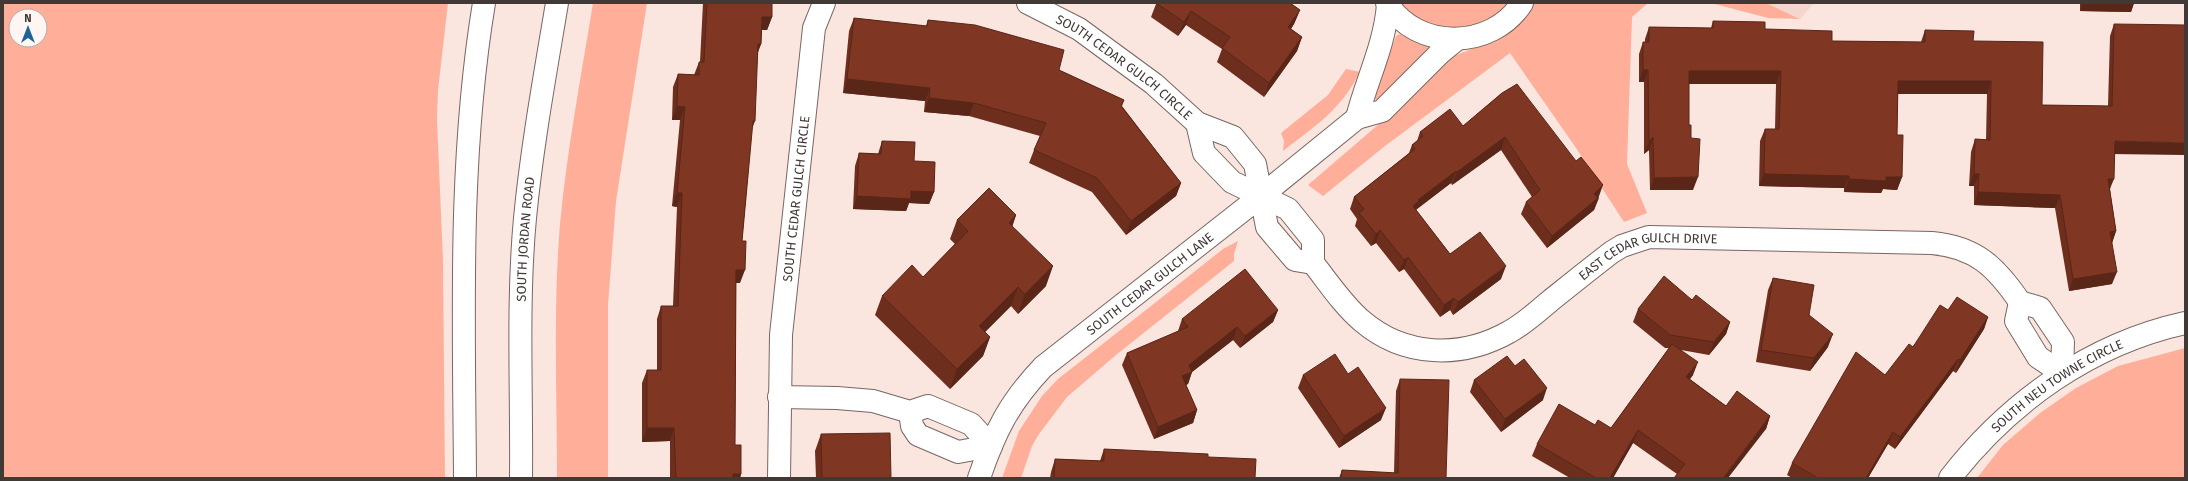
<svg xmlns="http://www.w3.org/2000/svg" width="2188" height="481" viewBox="0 0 2188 481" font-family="'Fira Sans',sans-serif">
<rect width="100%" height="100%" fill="#fbe5df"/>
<path fill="#f4d6ce" d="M1766,3H1814L1800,19Z"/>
<path fill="#ffaf99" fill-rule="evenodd" d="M3,3H448L438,90L437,120L443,261L445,478H3ZM16,16H40V40H16Z
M593,3H647L616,201L608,305V478H557C557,394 553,308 560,224C567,150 581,77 593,3Z
M1401,3H1511C1480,34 1429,42 1401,3Z
M1533,3H1648L1632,17L1627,164L1647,213L1624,222L1574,145L1510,53L1385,146L1323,196L1308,185L1408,99L1451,57L1493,41L1507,32L1521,21Z
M1711,3H1766L1800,19L1768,18Z
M1400,34L1432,46L1379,101L1375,99V95L1396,36Z
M1346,69L1360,72C1340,111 1316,125 1283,151L1284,141L1281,133L1328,95Z
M1238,241L1234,254V261L1116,355L1067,397L1039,434L1032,446L1021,478H1002L1019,431L1042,396L1058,379L1151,306L1223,249Z
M2185,348V478H1977L2003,445L2040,413L2076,388L2118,366Z"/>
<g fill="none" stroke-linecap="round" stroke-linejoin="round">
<g stroke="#796661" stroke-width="24">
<g id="street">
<path id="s1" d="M1028,3L1079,29L1154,84L1197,123L1233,137L1255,164L1267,227L1295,260L1313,263"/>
<path d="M1387,3C1417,51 1492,50 1522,3"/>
<path d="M1357,118C1367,78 1384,48 1388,5"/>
<path id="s2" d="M1197,123L1204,153L1232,182L1288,209L1313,240V263C1328,282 1343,305 1362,321C1404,357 1461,359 1509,332C1524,324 1537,312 1550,301C1570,285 1591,268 1612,252L1622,246L1649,237L1932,243C1976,247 1996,267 2020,302L2040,308L2063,342L2062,373"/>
<path d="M2020,302L2016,321L2038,357L2062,373"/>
<path d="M779,397L837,398L873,401L910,412L928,406L971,424L991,446"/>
<path d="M910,412L912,426L918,435L958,452L991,446"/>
<path id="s3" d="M779,478L781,335L814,28L824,3"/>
<path id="s4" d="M979,478C995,431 1009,403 1043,367L1261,196L1357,118L1382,111L1440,53L1456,40"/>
<path id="s5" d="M1950,478C2009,402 2090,344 2185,323"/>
</g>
</g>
<g stroke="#796661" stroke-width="24">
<g id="secondary">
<path d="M465,478C464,320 458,160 484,3"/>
<path id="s6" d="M521,478C522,392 517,304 525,218C532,146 545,75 557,3"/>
</g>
</g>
<use href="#street" stroke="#fff" stroke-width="22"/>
<use href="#secondary" stroke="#fff" stroke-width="22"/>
</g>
<path fill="#6d2e1d" d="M703,3H772V17L767,30H762L761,44L758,52L752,129L742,241L740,283H736L735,445L741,474L740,478H670V441L642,442V383L647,370H657V319L661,306H673L677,207L672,206L680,120H672L673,87L678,74L694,75L699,62H700Z
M1154,3H1290L1300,10L1294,24L1291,29L1302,37L1297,51L1264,97L1217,62L1222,49L1186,25L1178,36L1151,17L1156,4Z
M2080,3H2134L2131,12L2080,11Z
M854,18L926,26L928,20L1059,70L1124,100L1122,106L1181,183L1176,196L1126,235L1092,192L1029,163L1034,150L1040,136L969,116L924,112L925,101L843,93L849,31Z
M1713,21L1832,41L1921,42L1925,30L1973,41L2042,105L2108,106L2110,36L2114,24V154L2110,190L2116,231L2112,243V284L2069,291L2055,208L1974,205V186H1969L1971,152L1975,139L1986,140L1987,94H1898L1897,135L1902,177L1897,190L1883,189L1881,193L1844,192V188L1759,186L1760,141L1765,129H1775L1776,84H1689V125L1691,138L1693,190H1650L1649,150L1644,154V82H1639V54L1643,42H1645V39L1649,27L1711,28Z
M1502,93L1599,198L1594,210L1547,248L1521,214L1526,202L1532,197L1501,150L1452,185L1451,183L1416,210L1450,254L1501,279L1453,315L1450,310L1440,317L1404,269L1399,272L1376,243L1371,246L1355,226L1357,219L1350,209L1354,197L1409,153L1412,145L1417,141L1420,132L1463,126Z
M882,141L914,161L934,192L929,204L909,203L906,211L853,209L855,166L859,153L878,154Z
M1016,215L1012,226L1046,286L1018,314L1011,306L985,332L990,337L983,356L950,389L875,315L882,296L923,277L955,244L950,239L957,220Z
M1773,278L1809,315L1828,347L1810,371L1756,362L1768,290Z
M1692,300L1730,322L1726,334L1709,355L1681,350L1693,375L1690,379L1726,406L1770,416L1766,429L1677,474L1633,443L1613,478H1570L1532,456L1537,444L1595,425L1611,428L1669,348H1665L1633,322L1638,309Z
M1278,310L1273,322L1240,348L1233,340L1192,372L1188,384L1186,385L1197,410L1193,423L1154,439L1122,365L1127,353L1178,331L1182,319Z
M1948,310L1988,317L1984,329L1956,373L1953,371L1895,449L1888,444L1868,478H1792L1787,475L1792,463L1885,375Z
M1515,366L1543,400L1501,432L1470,392L1474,380Z
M1348,374L1381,420L1339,448L1298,388L1303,375Z
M1400,379L1446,478H1339L1342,470L1394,473L1396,391Z
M821,434L891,478H816L815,451Z
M1104,449L1208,457L1255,478H1050L1051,472L1055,459L1100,461Z"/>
<path fill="#592618" d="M2083,3H2134L2131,12L2080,11Z
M1300,10L1294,24L1283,41L1288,27Z
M1191,11L1186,25L1178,36L1184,22Z
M762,17H772L767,30H757Z
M1302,37L1297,51L1264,97L1269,83Z
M758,44H761L756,57Z
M1643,70H1648L1644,82H1639Z
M1689,71H1781L1776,84H1684Z
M847,79L930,88L925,101L843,93Z
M1898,81H1991L1987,94H1894Z
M929,98L974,103L969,116L924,112Z
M677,106L685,107L680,120H672Z
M753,121H755L750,134Z
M1505,137L1501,150L1452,185L1457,172Z
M1653,137L1649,150L1644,154L1649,142Z
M2115,141L2185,143V155L2110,154Z
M1456,171L1451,183L1415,210L1413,206L1418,200Z
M1764,174L1849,176L1844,188L1759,186Z
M1974,174H1979L1974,186H1969Z
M1698,177L1693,190H1650L1654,178Z
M1886,177H1902L1897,190L1883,189L1881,193L1844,192L1849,179Z
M2108,179H2114L2109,191Z
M1181,183L1176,196L1126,235L1131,221Z
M1603,185L1594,210L1547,248L1552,236Z
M911,191L934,192L929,204L909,203L906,211L853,209L857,196Z
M1978,192L2060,195L2055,208L1974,205Z
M677,193H682L677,207L672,206Z
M1016,215L1010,234L1009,223Z
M1380,230L1376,243L1371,246L1376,234Z
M2116,231L2112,243L2110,232Z
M1408,257L1404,269L1399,272L1404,260Z
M1053,266L1046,286L1018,314L1025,294Z
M1506,266L1501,279L1453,315L1458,302Z
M736,270H745L740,283H731Z
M2117,272L2112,284L2069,291L2073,279Z
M1018,287L1011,306L972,345L979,326Z
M1454,298L1450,310L1440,317L1444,305Z
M1278,310L1273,322L1240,348L1245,336Z
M1988,317L1984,329L1956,373L1960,360Z
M1730,322L1726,334L1709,355L1714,342Z
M1237,327L1233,340L1192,372L1188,384L1178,388L1182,376L1189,365Z
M1833,334L1828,347L1810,371L1814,358Z
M990,337L983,356L950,389L957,369Z
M1958,359L1953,371L1895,449L1900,437Z
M1698,362L1693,375L1682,389L1686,377Z
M1547,388L1543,400L1501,432L1505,419Z
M1386,408L1381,420L1339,448L1344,436Z
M1197,410L1193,423L1154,439L1158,427Z
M1770,416L1766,429L1728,478H1723Z
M647,428H674L670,441L642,442Z
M1638,430L1633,443L1613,478H1610Z
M1893,432L1888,444L1868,478H1866Z
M733,474H741L740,478H731Z"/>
<path fill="#7f3622" stroke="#592618" d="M707,3H772V17H762L761,44H758L755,121H753L742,241H746L745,270H736L735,445H741V474H733V478H676L674,428H647V370H661V306H678L682,193H677L685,107L677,106L678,74L699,75V62H704Z
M1156,3H1290L1300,10L1288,27L1302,37L1269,83L1222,48L1230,37L1191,11L1184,22Z
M854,18L927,26L928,20L975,25L1064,50L1059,70L1124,100L1121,106L1181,183L1131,221L1097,178L1034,150L1046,123L974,103L929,98L930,88L847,79Z
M1713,21L1765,22V29L1832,31V41L1925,42V30L1974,31L1973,41L2043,42L2042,105L2112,106L2114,24L2185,25V143L2115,141L2114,179H2108L2116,231L2110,232L2117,272L2073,279L2060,195L1978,192L1979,174H1974L1975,139L1990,140L1991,81H1898L1897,135H1903L1902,177H1886V181L1849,179V176L1764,174L1765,129H1779L1781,71H1689V125H1691V138L1700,139L1698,177L1654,178L1653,137L1649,142L1648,70H1643V42H1649V27L1713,28Z
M1517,84L1576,161L1581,157L1603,185L1594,194L1598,198L1552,236L1526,202L1540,190L1505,137L1457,172L1456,171L1418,200L1419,201L1413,206L1450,254L1480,232L1506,266L1458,302L1454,298L1444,305L1408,257L1404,260L1380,230L1376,234L1359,213L1364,209L1354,197L1415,149L1412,145L1423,136L1420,132L1450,109L1463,126L1502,93Z
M882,141L915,142L914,161L935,162L934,192L911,191V199L857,196L859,153L881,154Z
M989,188L1016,215L1009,223L1053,266L1025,294L1018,287L979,326L990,337L957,369L882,296L912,265L923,277L968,231L957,220Z
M1245,269L1278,310L1245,336L1237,327L1189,365L1192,372L1182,376L1197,410L1158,427L1127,353L1188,327L1182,319Z
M1664,276L1692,300L1696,295L1730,322L1714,342L1670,335L1638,309Z
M1773,278L1814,285L1809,315L1833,334L1814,358L1761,350Z
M1957,297L1988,317L1960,360L1958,359L1900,437L1893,432L1866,478H1818L1792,463L1856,352L1885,375L1909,344L1913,347L1940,305L1948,310Z
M1672,344L1698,362L1686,377L1726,406L1737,391L1770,416L1723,478H1674L1685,464L1638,430L1610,478H1596L1537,444L1559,404L1595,425L1598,420L1611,428Z
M1335,354L1348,374L1358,367L1386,408L1344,436L1303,375Z
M1507,356L1515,366L1524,359L1547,388L1505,419L1474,380Z
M1400,379L1449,380L1446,478H1341L1342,470L1398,473Z
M890,433L891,478H822L821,434Z
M1104,449L1208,454V457L1256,459L1255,478H1054L1055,459L1104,461Z"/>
<g text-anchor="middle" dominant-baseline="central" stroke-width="4" stroke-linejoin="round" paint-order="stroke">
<g font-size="13" fill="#413936" stroke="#fff6f3">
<text stroke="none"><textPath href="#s1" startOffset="116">SOUTH CEDAR GULCH CIRCLE</textPath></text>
<text stroke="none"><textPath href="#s3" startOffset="280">SOUTH CEDAR GULCH CIRCLE</textPath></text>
<text stroke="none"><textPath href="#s6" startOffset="239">SOUTH JORDAN ROAD</textPath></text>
<text stroke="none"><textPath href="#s2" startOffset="594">EAST CEDAR GULCH DRIVE</textPath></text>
<text stroke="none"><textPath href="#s4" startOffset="265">SOUTH CEDAR GULCH LANE</textPath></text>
<text stroke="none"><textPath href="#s5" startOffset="143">SOUTH NEU TOWNE CIRCLE</textPath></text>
</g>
</g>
<rect width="2188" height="481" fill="none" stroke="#413936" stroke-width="8"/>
<g transform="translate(28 28)"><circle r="19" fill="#fff6f3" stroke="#b3aaa7"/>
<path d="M0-3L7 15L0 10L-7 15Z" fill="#1e6398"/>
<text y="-6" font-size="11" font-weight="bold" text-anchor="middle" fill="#413936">N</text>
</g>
</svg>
